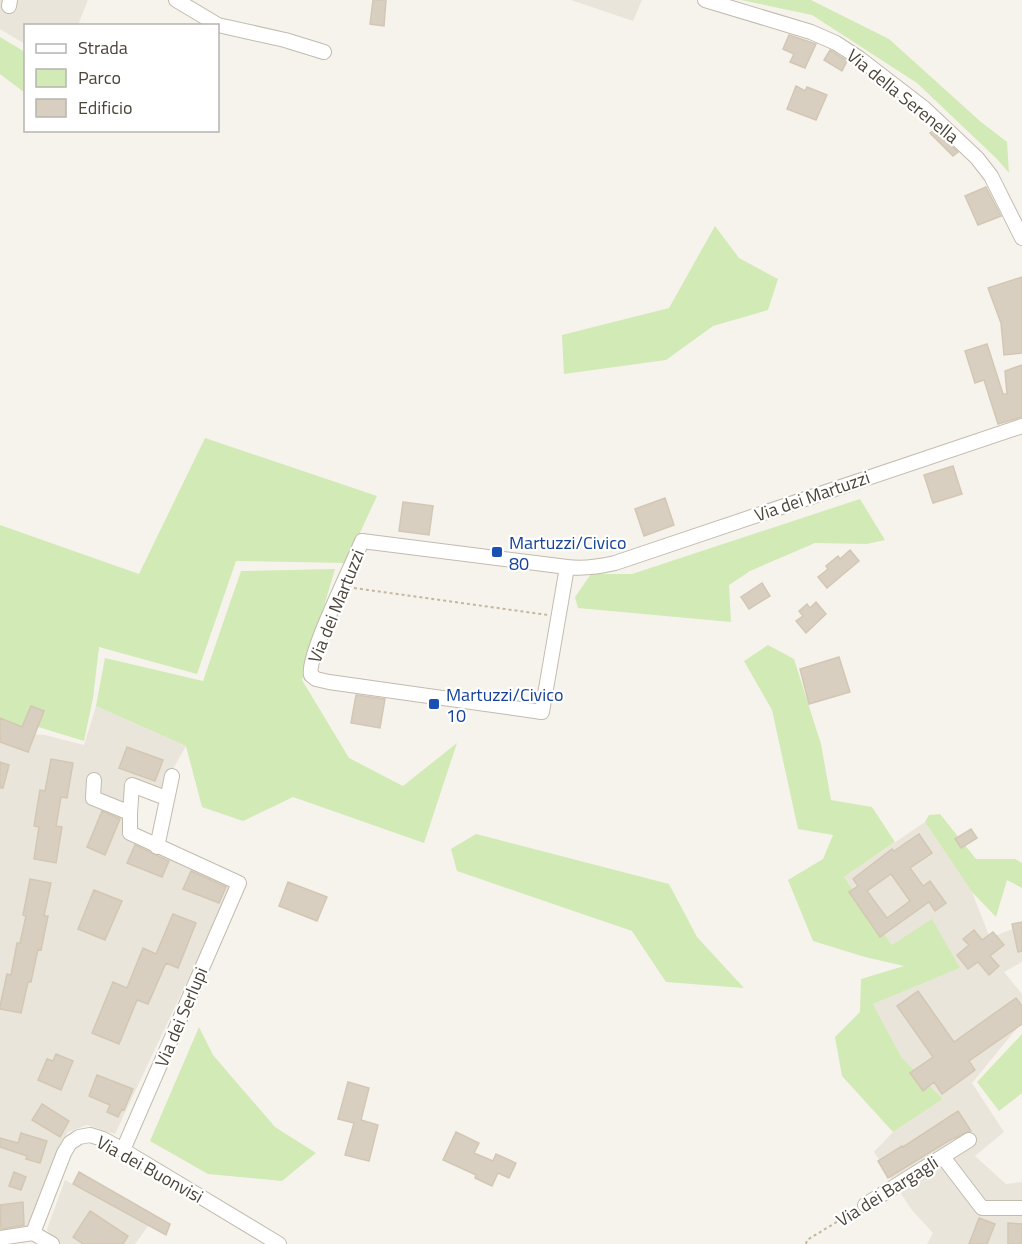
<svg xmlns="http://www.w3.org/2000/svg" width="1022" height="1244" viewBox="0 0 1022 1244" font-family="'Titillium Web',sans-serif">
<rect width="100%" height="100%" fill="#f6f3ec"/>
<path fill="#eae5da" d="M0,0H88L78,25L26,26L25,44L0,29Z
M571,0H642L633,21Z
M96,706L186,746L161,790L129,778L122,837L232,886L115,1134L87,1125L68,1132L62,1141L29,1226L18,1230L0,1232V732L45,735L84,745Z
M925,822L972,892L990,938L1022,925V962L1004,972L1022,994V1022L972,1083L1004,1132L975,1156L1006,1184L1022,1182V1244H927L933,1233L911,1209L874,1152L893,1132L943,1099L902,1058L873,1004L960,968L892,945L844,877Z
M65,1180L148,1226L135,1244H61L51,1238L47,1229Z"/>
<path fill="#d2eab5" d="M741,0H811L889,39L981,122L1007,142L1009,173L997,159L917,83L812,15Z
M0,37L25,52V93L0,74Z
M715,226L739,258L778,279L768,310L713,326L666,360L564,374L562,335L669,308Z
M205,438L377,496L346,563L236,561L197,674L99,647L93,698L84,741L35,726L0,741V525L139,574Z
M860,499L885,540L867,544L815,543L750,571L729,585L731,622L578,608L575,597L591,574H632Z
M335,569L302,680L349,758L403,786L457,743L424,843L293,797L243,821L202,807L186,746L96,706L105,658L203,681L241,571Z
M768,645L794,659L821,744L831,800L872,807L895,842L844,877L892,945L932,919L960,968L873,1004L902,1058L943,1099L893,1132L842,1076L835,1037L860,1012L861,979L904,966L865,957L813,941L788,880L823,859L833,835L798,829L772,710L744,661Z
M940,814L976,859H1015L1022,863V888L1007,880L996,917L972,892L925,822L929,815Z
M476,834L669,884L697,937L744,988L666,982L632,931L457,871L451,849Z
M199,1027L213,1055L275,1127L316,1153L282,1181L208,1174L150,1141Z
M1022,1034V1093L999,1111L977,1082Z"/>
<path fill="#d8cfc1" stroke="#d3c7b4" stroke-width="1.5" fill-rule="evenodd" d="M373,0H386L384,26L370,24Z
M789,35L816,44L805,68L790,62L794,54L783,49Z
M830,50L847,61L842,71L824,60Z
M796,86L805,91L807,87L827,95L816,120L787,109Z
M934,130L958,152L953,156L930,133Z
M986,187L1001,216L978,225L965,196Z
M1022,277V353L1004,355L1001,323L988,288Z
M987,344L1003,394H1007L1005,371L1022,365V417L998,424L984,380L975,383L965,351Z
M953,466L962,494L933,503L924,475Z
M665,498L674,525L644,536L635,509Z
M403,502L433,506L429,535L399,531Z
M850,550L859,561L827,588L818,577L828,569L826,566L838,556L840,559Z
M762,583L770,596L749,609L741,597Z
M816,602L826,614L806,633L796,621L803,616L799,611L807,604L810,608Z
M839,657L850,692L809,704L800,669Z
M356,695L385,699L380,728L351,723Z
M31,706L44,711L28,752L0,742V718L22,727Z
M127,747L163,760L155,781L119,768Z
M51,759L73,763L67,798L61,797L56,826L62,827L56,863L34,859L39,827L34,826L40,790L45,791Z
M0,762L9,765L3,788H0Z
M102,811L120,819L105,855L87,847Z
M971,829L977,838L961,848L955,839Z
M919,834L932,853L910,868L923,886L930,881L946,903L935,911L929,902L880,937L849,892L858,886L853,879L892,849L894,851ZM891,874L910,901L887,918L867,891Z
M135,845L169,861L162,877L127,863Z
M191,871L226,887L219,903L183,889Z
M30,879L51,883L44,916H48L41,950L38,949L31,982H28L21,1013L0,1009V1006L7,974L11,975L17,943H20L26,916L23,915Z
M288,882L327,897L317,921L279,906Z
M94,890L122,901L105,940L78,929Z
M173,914L196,923L178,968L166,963L148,1004L137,1000L119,1044L92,1033L113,982L127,988L143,948L156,954Z
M1022,922V951L1018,952L1012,924Z
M974,930L982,940L993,932L1004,945L990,956L999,966L989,975L978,962L968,969L957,955L969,945L963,939Z
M918,991L954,1042L1016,998L1022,1006V1024L969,1061L975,1070L942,1094L934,1082L923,1091L910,1073L933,1057L897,1006Z
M56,1054L73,1061L61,1090L38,1080L47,1059L53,1061Z
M97,1075L133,1089L124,1110L122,1109L118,1117L107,1112L110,1105L89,1096Z
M348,1082L369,1088L361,1120L378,1125L369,1161L345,1155L354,1123L338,1119Z
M42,1104L69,1121L60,1137L32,1120Z
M958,1111L971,1131L950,1140L888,1178L878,1161L902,1146L903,1147Z
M456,1132L479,1143L474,1153L493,1161L496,1154L516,1163L509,1178L498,1173L492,1186L475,1178L476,1175L443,1160Z
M21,1133L47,1141L40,1163L26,1159L27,1156L0,1147V1138L18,1143Z
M14,1172L26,1177L21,1190L9,1186Z
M79,1172L170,1224L166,1235L73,1184Z
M23,1202L24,1225L1,1229L0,1205Z
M90,1211L128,1236L123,1244H83L73,1237Z
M979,1218L995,1224L987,1244H969Z
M1008,1223L1022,1224V1244H1008Z"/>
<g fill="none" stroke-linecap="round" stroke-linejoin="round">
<g stroke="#c2bbae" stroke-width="16">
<path id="minor" d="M176,0L218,25L285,40L324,52
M705,0L811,32L836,43L859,58L924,108L977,158L991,176L1022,238
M9,6L10,0
M567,567L542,712L329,682L316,679L311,675C306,657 353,564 362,541L567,567C584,569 598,567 615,563L1022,426
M94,780L93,798L130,813V833L239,883L123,1150
M130,813L132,785L166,798
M157,847L172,776
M943,1157L982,1208H1022
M865,1205L969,1140
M33,1233L64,1153L70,1143L79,1137L90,1135L103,1139L123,1150L279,1244
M33,1233L52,1244
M0,1238L33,1233"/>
</g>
<path stroke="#c4b79f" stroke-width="2" stroke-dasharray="3 3" stroke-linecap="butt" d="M354,588L548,615
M806,1244L807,1240L855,1211"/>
<use href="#minor" stroke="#fff" stroke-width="14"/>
</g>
<g fill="#1a4fb4" stroke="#fff" stroke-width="2">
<rect x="491" y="546" width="12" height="12" rx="3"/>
<rect x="428" y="698" width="12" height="12" rx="3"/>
</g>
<g text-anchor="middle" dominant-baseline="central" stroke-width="4.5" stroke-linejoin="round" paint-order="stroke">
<g font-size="18" fill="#4b4439" stroke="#fff">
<text transform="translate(903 96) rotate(39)">Via della Serenella</text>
<text transform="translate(812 496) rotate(-19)">Via dei Martuzzi</text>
<text transform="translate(336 606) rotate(-68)">Via dei Martuzzi</text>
<text transform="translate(181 1017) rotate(-67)">Via dei Serlupi</text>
<text transform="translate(150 1169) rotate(29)">Via dei Buonvisi</text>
<text transform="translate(887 1191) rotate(-32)">Via dei Bargagli</text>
</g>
<g font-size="18" fill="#164399" stroke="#fff" text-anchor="start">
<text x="509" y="542">Martuzzi/Civico<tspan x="509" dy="21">80</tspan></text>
<text x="446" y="694">Martuzzi/Civico<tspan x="446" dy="21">10</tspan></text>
</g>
</g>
<rect x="24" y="24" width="195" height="108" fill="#ffffff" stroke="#b7b4b0" stroke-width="1.5"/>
<rect x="36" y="44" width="30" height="9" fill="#ffffff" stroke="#b7b4b0" stroke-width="1.5"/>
<text x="78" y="54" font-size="18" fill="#4b4439">Strada</text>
<rect x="36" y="69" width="30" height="18" fill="#d2eab5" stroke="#b7b4b0" stroke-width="1.5"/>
<text x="78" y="84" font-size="18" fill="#4b4439">Parco</text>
<rect x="36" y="99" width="30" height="18" fill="#d8cfc1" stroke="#b7b4b0" stroke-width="1.5"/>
<text x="78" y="114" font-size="18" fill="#4b4439">Edificio</text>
</svg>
